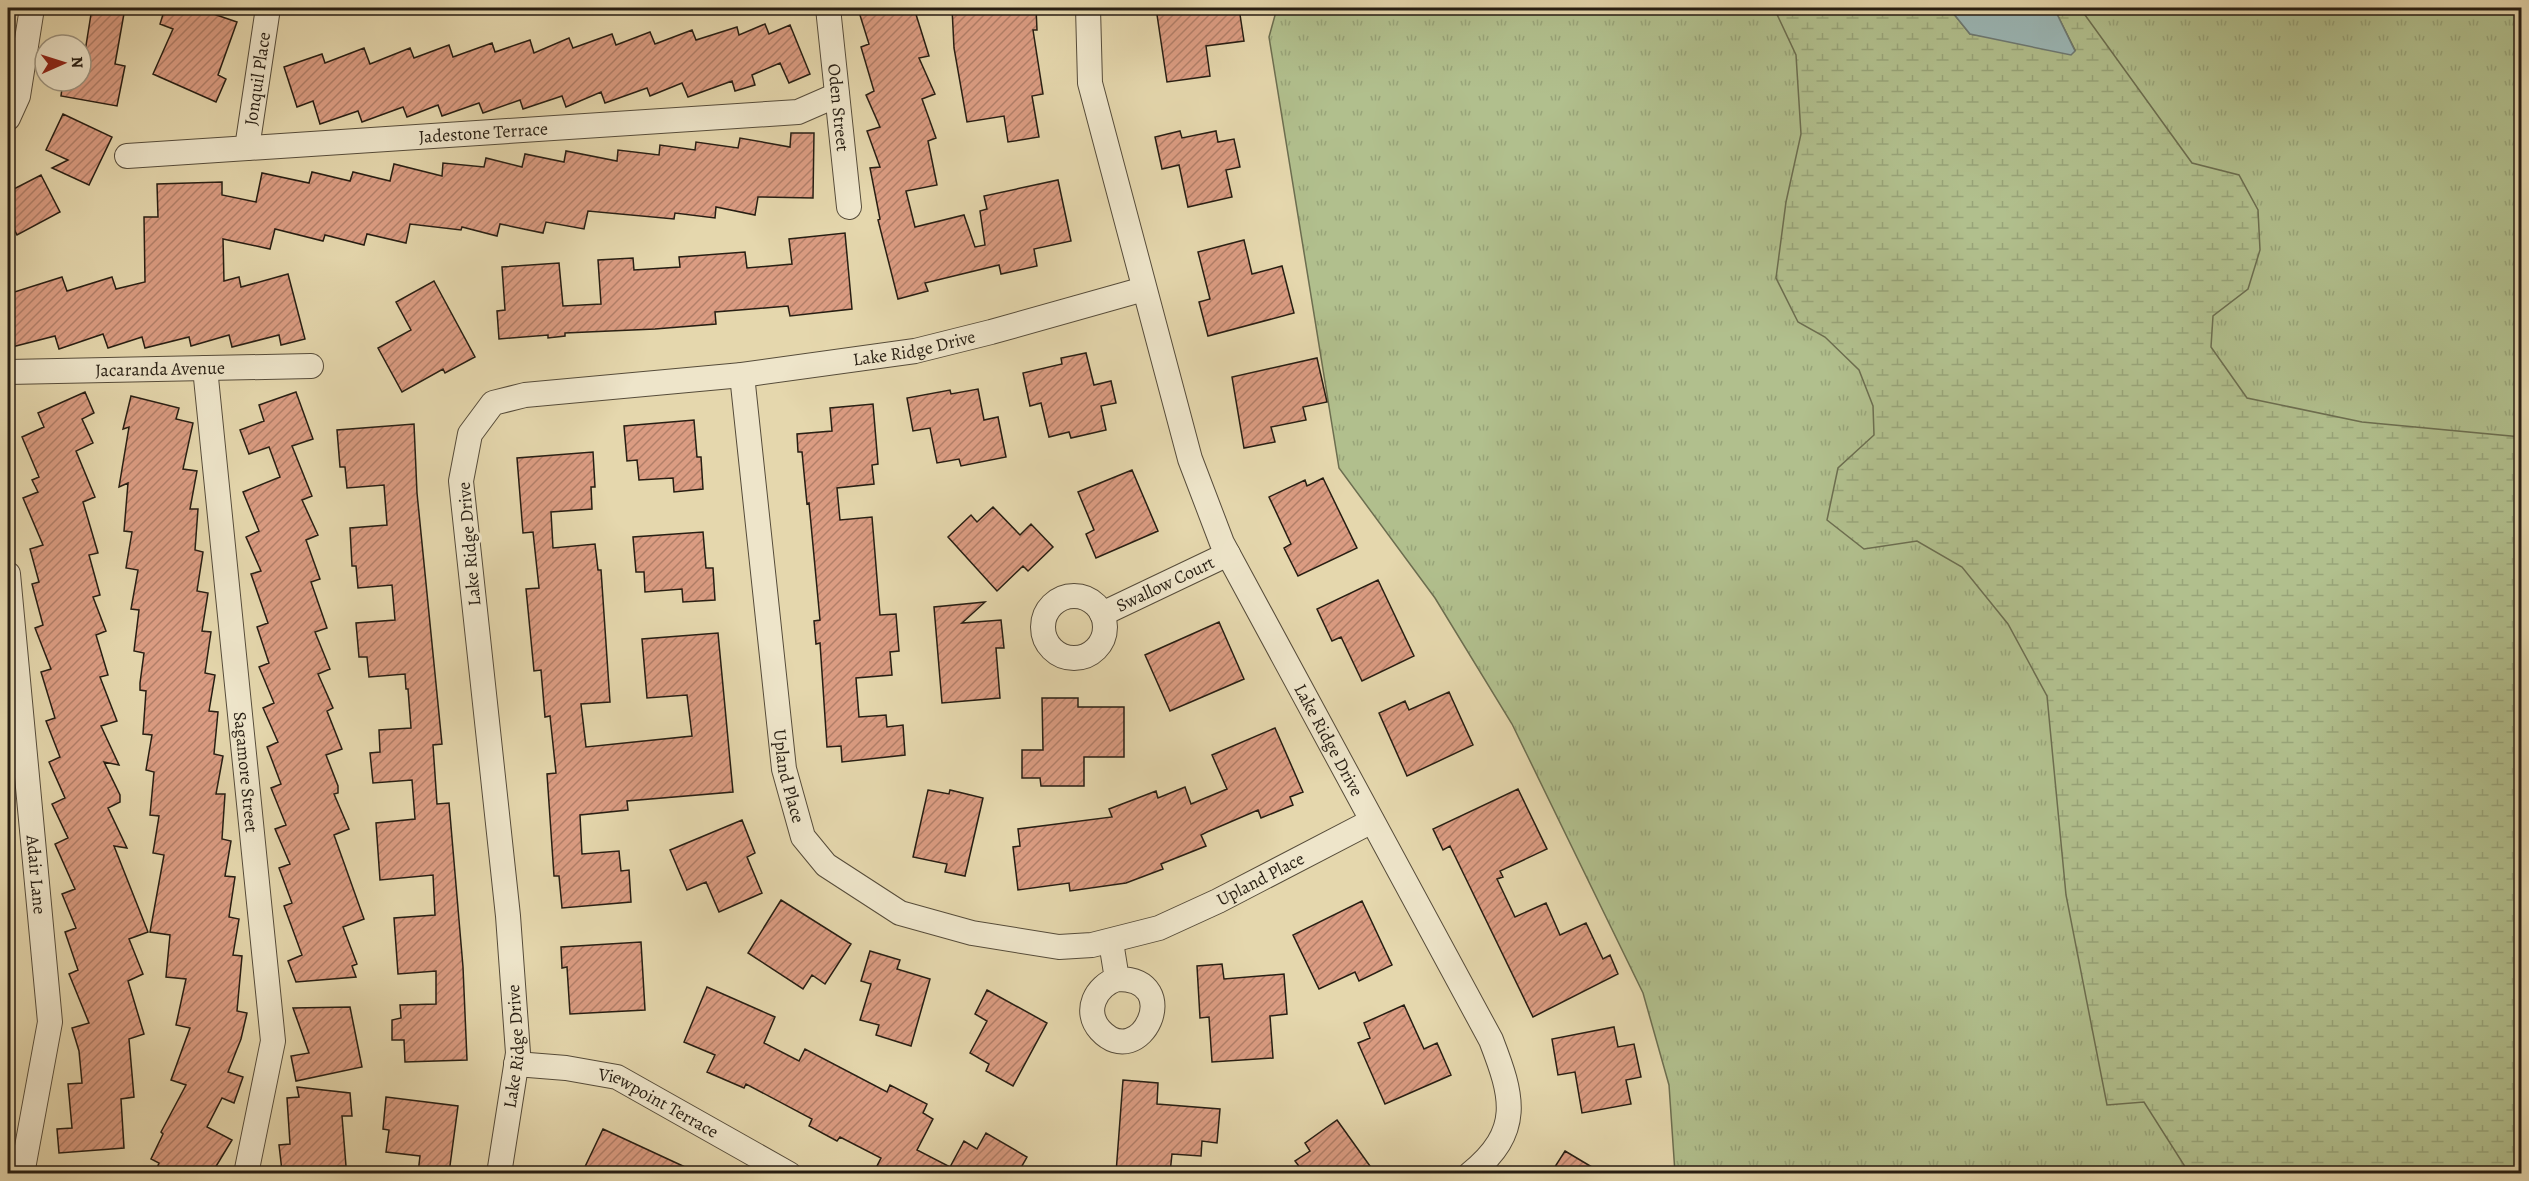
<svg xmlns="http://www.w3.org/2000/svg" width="2529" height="1181" viewBox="0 0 2529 1181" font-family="Alegreya,serif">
<defs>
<pattern id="grass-tufts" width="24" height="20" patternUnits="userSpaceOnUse" patternTransform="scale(1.5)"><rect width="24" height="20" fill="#b1bf8d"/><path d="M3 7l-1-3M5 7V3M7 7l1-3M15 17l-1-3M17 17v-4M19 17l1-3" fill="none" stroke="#98a479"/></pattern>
<pattern id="wetland-marsh" width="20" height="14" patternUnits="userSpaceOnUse" patternTransform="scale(1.5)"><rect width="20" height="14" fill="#b1bf8d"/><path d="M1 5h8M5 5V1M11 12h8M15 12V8" fill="none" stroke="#98a479"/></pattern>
<pattern id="building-hatch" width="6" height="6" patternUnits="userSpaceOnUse" patternTransform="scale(1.5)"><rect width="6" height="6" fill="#db9c82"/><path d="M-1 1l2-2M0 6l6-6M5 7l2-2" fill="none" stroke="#b27f69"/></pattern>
</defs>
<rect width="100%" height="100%" fill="#e5d7ad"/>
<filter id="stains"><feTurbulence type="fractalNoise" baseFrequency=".00333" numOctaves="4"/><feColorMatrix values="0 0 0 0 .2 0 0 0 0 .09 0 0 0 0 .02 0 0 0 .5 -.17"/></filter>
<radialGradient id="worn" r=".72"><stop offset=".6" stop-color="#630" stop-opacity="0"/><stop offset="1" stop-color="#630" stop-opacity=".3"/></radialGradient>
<path fill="url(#grass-tufts)" stroke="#6c6e50" stroke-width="1.5" d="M1277,8H2521V546L2293,1173H1675L1669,1085L1643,993L1512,724L1435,598L1339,468L1269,37Z"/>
<path fill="url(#wetland-marsh)" stroke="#6c6e50" stroke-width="1.5" d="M1774,8H1822L1824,11L1833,10L1834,8H1949L1970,34L2075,50L2054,8H2080L2192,163L2239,175L2258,210L2260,250L2248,289L2213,316L2211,347L2247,398L2362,422L2521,437V1173H2189L2144,1102L2107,1105L2066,895L2047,696L2008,624L1962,567L1917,541L1864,549L1827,520L1838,468L1874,435L1873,406L1859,370L1825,337L1798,322L1776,278L1786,202L1801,134L1796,55Z"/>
<path fill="#9bb7b6" stroke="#6d7a75" stroke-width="1.5" d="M1949,8H2054L2075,51L2071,55L1970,34Z"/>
<path fill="url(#building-hatch)" stroke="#271e13" stroke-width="1.5" d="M92,8H125L115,64L125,66L117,106L61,96L63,81H81V58H84Z
M165,8H196L237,22L218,75L226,79L216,102L153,74L173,29L160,24Z
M872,8H914L929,56L919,58L935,94L922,99L936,138L928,141L937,185L906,191L915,227L964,215L975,247L985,245L980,211L987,209L984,196L1058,180L1071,241L1034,249L1037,266L1001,274L999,265L925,283L928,291L898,299L878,220L880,219L870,168L880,167L867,131L880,127L866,95L874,91L861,47L869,44L859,12Z
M952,8H1036L1037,30H1033L1043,94L1032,96L1039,137L1008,142L1004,116L967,122L954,48Z
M1156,8H1239L1244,41L1206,46L1210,76L1167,82Z
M765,24L769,34L790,25L810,74L789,83L780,63L752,75L755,85L735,91L732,81L688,97L682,83L650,96L647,88L605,103L601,92L566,107L562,96L523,109L520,100L483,113L479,103L442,116L438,105L407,117L403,107L362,122L358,111L320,124L313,101L297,107L284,67L322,54L325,63L364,48L370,64L410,48L414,58L449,45L453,57L492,43L495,52L530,40L534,53L569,38L573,48L612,34L616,45L650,32L655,44L692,30L696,40L737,27L739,35Z
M63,114L112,137L89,185L52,168L68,160L46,150Z
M1180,131L1182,138L1216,131L1218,142L1234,139L1240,167L1226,170L1232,197L1188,207L1179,165L1162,169L1155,137Z
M791,133H814L813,198L758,197L755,215L716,207L715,218L675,213L674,219L588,211L584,229L546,222L543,233L500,224L497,236L462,227L461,230L410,224L406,243L367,234L364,245L325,235L323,241L275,229L270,249L223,239L224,281L239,277L241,287L288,274L305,339L281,345L279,335L232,347L229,335L191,346L189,337L145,348L142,337L108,348L103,334L59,349L55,336L8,348V294L62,277L67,291L112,277L116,289L145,282L144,217H158L157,184L222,182V195L256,202L262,173L309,183L312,172L350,181L353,172L390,181L394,164L442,176L443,163L484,167L486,158L522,167L525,154L564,162L566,151L617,161L618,150L659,155L660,145L695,150L696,142L738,148L740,138L790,147Z
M41,175L60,212L17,235L8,216V192Z
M845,233L852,309L790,316L788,306L715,312L716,324L655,329L565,333V336L548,338V335L499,339L497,311L505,310L502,267L559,263L563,306L601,304L598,260L633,258L634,270L680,267L679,257L745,252L747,268L792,264L789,239Z
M1244,240L1252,274L1282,266L1294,313L1208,336L1199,302L1210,299L1198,252Z
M434,281L475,357L445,373L443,369L402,392L378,348L411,330L396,302Z
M1086,353L1094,385L1111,381L1116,403L1101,406L1106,430L1071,438L1069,432L1049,437L1041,403L1030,406L1023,373L1062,364L1061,358Z
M1317,358L1327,402L1303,407L1306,420L1271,427L1275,442L1244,448L1232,377Z
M978,389L984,420L998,417L1006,457L961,466L959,459L937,463L930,428L913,431L907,398L950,390L951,394Z
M85,392L94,413L82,419L93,443L76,451L95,497L83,502L98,553L89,555L100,595L93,597L106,631L96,635L108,675L100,677L117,721L101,726L119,765L104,762L120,795V802L108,808L127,848L114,846L148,932L129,939L143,974L128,981L144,1034L129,1039L134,1097L121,1099L124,1148L59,1153L57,1129L72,1128L68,1084L82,1083L79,1051L72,1028L89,1023L69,974L78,970L65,932L76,928L62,894L75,889L55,844L68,838L52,804L65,798L49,762L60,757L46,721L55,718L41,672L51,669L35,628L43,625L32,584L39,582L30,549L43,545L23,498L38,492L32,480L39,477L22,437L44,427L38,413Z
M296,392L313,439L292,446L312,496L302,500L318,535L306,540L320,579L311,582L327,628L315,632L330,669L318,674L333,708L327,711L342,749L326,755L338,786V793L334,794L349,829L334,835L364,919L343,927L357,964L352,966L356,977L296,982L288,961L302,955L284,906L292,903L279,868L290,864L275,829L286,825L271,788L281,784L267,747L278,742L263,708L274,703L259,667L269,663L257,627L268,623L251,574L261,571L246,537L259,531L243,492L280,477L269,447L249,454L240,430L264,421L259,405Z
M131,396L179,408L176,419L193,423L183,469L197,471L190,509H198L195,550L203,552L197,591L208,593L202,631L211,632L205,673L215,675L209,711L218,712L214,754L223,756L216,794H225L222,839L231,841L225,876L235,877L229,917L239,919L233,955L242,956L237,1011L247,1013L241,1039L228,1072L243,1077L234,1103L222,1098L207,1127L232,1140L212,1173H155L159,1163L151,1159L163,1134L161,1132L186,1085L171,1080L190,1028L176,1025L186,979L166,977L170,935L150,932L164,855L153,853L159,816L150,815L154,772L146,770L152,735L143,734L146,691L140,690V683L144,653L134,651L139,610L131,609L138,570L126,568L132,532L124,531L128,483L119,487L129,427L123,429Z
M873,404L878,464L872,465L874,484L837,488L840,520L872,517L880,615L896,614L899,651L890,652L892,675L856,678L859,717L886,715L887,727L903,725L905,755L842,762L841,746L827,747L820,643L816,644L814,621L820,620L809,503L807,504L802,452H798L797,434L832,431L830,408Z
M694,420L697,457H701L703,489L674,492L673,478L639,480L637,460L627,461L624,426Z
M414,424L417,493L442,744L433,745L437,804L449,803L463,967L467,1060L405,1062L404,1040H392V1020L401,1018L400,1005L436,1004V971L398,974L394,918L435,915L433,875L380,880L376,823L415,819L412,780L373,783L370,753L380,752L379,730L411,728L408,689H406L405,674L369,677L367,657H359L356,623L395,620L392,585L358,588L356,566H352L350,528L387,525L384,485L347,488L345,467H340L337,430Z
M593,452L595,487H591L592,509L551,512L553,548L595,544L598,570H601L610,702L581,704L586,747L692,736L687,695L647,698L642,639L718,633L733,792L627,801L628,810L580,815L582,854L619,851L621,871L629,870L631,902L562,908L559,876H554L547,774L556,773L550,716L545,717L541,670L534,671L526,589L539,588L533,532L523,533L517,458Z
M1132,470L1158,531L1096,558L1086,534L1094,530L1078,492Z
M1323,478L1357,548L1298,576L1284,548L1291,544L1269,497L1305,480L1307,486Z
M993,507L1020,535L1031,524L1053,547L1028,571L1023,566L997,591L948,537L971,515L977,522Z
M703,532L706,568H713L715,600L683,602L682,589L645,592L644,572H636L633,537Z
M1378,580L1414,656L1362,681L1341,637L1332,641L1317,609Z
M985,602L962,623L1001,620L1004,648H996L1000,698L942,703L934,607Z
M1219,622L1244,679L1170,711L1145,655Z
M1449,692L1473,745L1407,776L1379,713L1405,701L1409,710Z
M1042,698H1078V707H1124V757H1084V786H1041L1040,778H1022V750H1043Z
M1275,728L1303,792L1290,797L1293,805L1261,818L1258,810L1207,832L1201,835L1206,846L1161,864L1163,869L1126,883L1070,891L1069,883L1018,890L1013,847L1020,846L1018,829L1112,817L1109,809L1156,791L1158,798L1185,787L1191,804L1227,789L1212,755Z
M1518,789L1547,849L1500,871L1503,877L1497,879L1515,917L1546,903L1560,935L1586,923L1603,959L1610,955L1618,974L1533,1017L1450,846L1443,850L1433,829Z
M928,790L949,794L950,790L983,798L965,876L945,872L947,864L913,857Z
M742,820L755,853L747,857L762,893L719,912L706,882L687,890L670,850Z
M781,900L851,944L825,984L812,975L803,989L748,953Z
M1362,901L1392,965L1359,981L1355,972L1319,989L1293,935Z
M641,942L645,1010L570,1014L567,967L562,968L561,947Z
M870,951L900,960L897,969L930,979L911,1046L876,1035L879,1025L860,1020L871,984L861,981Z
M1222,964L1224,979L1284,974L1287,1014L1270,1016L1273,1058L1212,1062L1209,1017L1200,1018L1197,966Z
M707,987L775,1017L764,1043L799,1061L805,1049L887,1092L890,1085L927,1104L923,1113L933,1119L917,1150L950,1167L964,1141L977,1149L986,1133L1027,1157L1018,1173H892L877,1166L881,1158L840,1137L837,1141L809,1126L812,1119L746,1084L744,1088L707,1072L715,1055L684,1042Z
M987,990L1047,1023L1013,1086L986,1071L989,1064L970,1053L987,1021L975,1014Z
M1404,1005L1424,1049L1437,1043L1451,1075L1385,1104L1358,1043L1370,1038L1364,1023Z
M350,1007L362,1067L296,1081L291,1056L309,1053L293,1008Z
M1614,1027L1618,1047L1634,1044L1641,1077L1626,1080L1631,1104L1582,1113L1575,1072L1558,1075L1552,1039Z
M1123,1080L1158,1083L1157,1104L1220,1109L1217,1143L1202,1141L1201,1156L1172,1154L1170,1173H1116Z
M297,1087L350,1093L352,1116H342L346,1166L282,1171L279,1145L290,1144L287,1098L299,1097Z
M386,1097L458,1106L449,1173H418L420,1156L386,1152L389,1130L383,1129Z
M1337,1120L1375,1173H1304L1295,1161L1310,1151L1305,1143Z
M603,1129L698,1173H582Z
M1565,1151L1602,1173H1551Z"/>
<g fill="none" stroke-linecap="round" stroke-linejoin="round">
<g stroke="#564c3a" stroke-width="26">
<g id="minor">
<path id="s1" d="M828,8L849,207"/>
<path id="s2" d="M1088,8L1090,83L1190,459L1222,543L1491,1040C1513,1097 1523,1131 1470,1174"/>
<path d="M8,118L18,96L32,8"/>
<path id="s3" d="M247,148L268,8"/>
<path id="s4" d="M127,156L798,112L837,95"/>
<path id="s5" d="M205,368L273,1041L246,1174"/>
<path id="s6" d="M8,372L311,366"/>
<path id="s7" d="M742,375L784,769L803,837L826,865L900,913L972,933L1059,947L1092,945L1159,928L1218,901L1372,821"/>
<path id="s8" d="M8,574L50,1022L22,1174"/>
<circle cx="1074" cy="627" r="31"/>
<path id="s9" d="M1102,614L1228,554"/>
<path d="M1111,942L1117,979C1186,978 1140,1074 1100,1030C1083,1011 1096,986 1117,979"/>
<path id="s10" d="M516,1064L566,1068L617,1077L789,1174"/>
<path id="s11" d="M499,1174L518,1053L508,916L461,481L470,434L493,403L525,395L742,375L915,351L991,332L1144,289"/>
</g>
</g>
<use href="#minor" stroke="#eee5ca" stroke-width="24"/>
</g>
<g text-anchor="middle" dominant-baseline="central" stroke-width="6" stroke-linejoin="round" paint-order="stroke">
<g font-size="18" fill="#271e13" stroke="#eee5ca">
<text stroke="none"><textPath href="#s3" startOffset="70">Jonquil Place</textPath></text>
<text stroke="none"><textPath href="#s1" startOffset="100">Oden Street</textPath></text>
<text stroke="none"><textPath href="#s4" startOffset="357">Jadestone Terrace</textPath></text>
<text stroke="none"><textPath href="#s11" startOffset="1209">Lake Ridge Drive</textPath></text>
<text stroke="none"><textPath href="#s6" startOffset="152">Jacaranda Avenue</textPath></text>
<text transform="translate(469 544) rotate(-95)">Lake Ridge Drive</text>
<text stroke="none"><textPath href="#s9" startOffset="70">Swallow Court</textPath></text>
<text stroke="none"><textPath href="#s2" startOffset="778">Lake Ridge Drive</textPath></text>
<text stroke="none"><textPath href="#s5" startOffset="406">Sagamore Street</textPath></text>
<text stroke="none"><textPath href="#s7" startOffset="404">Upland Place</textPath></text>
<text stroke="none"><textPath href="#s8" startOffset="302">Adair Lane</textPath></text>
<text stroke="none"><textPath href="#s7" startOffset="969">Upland Place</textPath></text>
<text stroke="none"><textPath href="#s11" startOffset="129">Lake Ridge Drive</textPath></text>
<text stroke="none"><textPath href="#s10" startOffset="150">Viewpoint Terrace</textPath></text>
</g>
</g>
<rect width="2529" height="1181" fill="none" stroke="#e5d7ad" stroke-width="30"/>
<rect x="9" y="9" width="2511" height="1163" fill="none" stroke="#271e13" stroke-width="3"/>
<rect x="15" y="15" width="2499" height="1151" fill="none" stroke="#271e13" stroke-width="1.5"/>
<g transform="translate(63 63) rotate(87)"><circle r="28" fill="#eee5ca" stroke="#9e9581" stroke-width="1.5"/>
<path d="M0-4.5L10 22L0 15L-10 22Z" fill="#8f2418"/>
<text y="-9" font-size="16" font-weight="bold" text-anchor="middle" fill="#271e13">N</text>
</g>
<rect width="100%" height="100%" filter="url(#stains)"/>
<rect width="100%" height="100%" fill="url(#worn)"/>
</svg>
